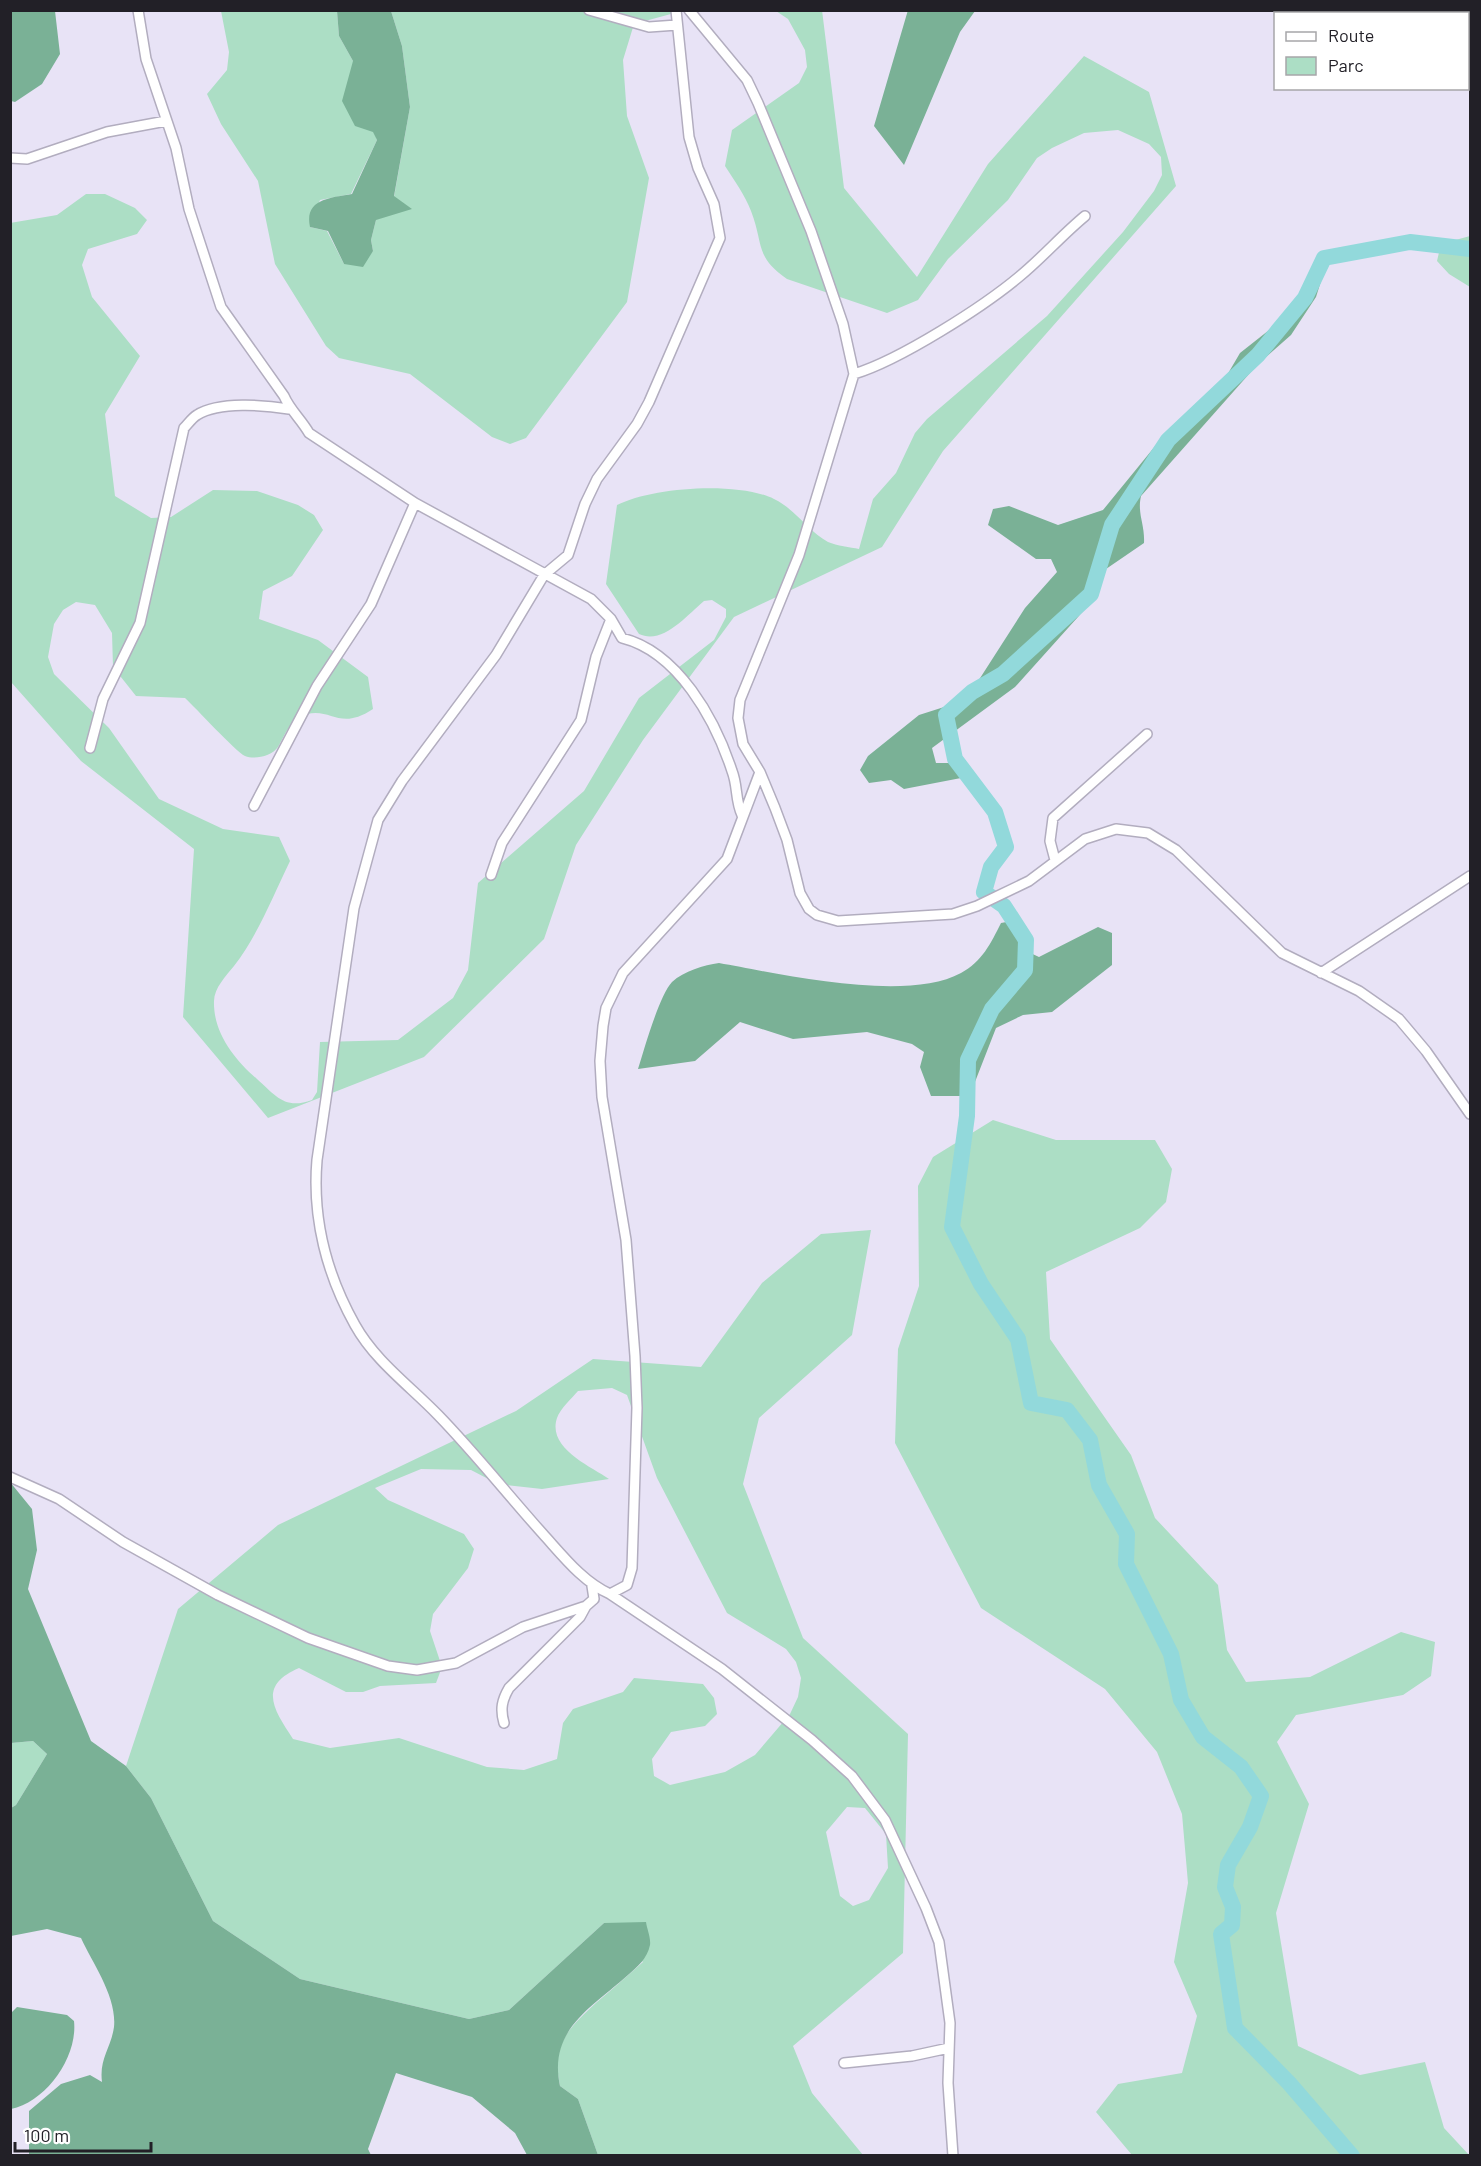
<svg xmlns="http://www.w3.org/2000/svg" width="1481" height="2166" viewBox="0 0 1481 2166" font-family="Barlow,sans-serif">
<rect width="100%" height="100%" fill="#e8e3f6"/>
<path fill="#acdec5" fill-rule="evenodd" d="M822,10L844,188L917,277L988,164L1084,56L1149,92L1176,186L943,451L882,547L734,617L643,740L576,845L544,939L424,1057L268,1118L183,1017L194,849L81,761L11,682L10,223L57,215L86,194H105L135,208L147,220L137,234L88,249L82,265L92,297L140,356L105,414L115,496L151,518L171,517L213,490L257,491L298,505L314,515L323,530L292,576L263,591L259,619L318,640L368,677L373,709C340,731 332,708 307,714C290,719 286,733 278,747C272,756 255,760 245,756C235,751 196,708 185,698L136,696L113,667L112,633L95,605L76,602L63,610L54,624L48,657L54,674L109,728L159,799L223,829L279,837L290,861C273,896 258,935 234,966C226,976 214,988 214,1001C213,1033 235,1060 257,1079C276,1096 285,1110 312,1100L317,1092L320,1042L398,1040L453,998L468,970L478,883L584,791L639,698L714,640L726,617V609L712,600L704,601C686,616 663,645 639,634L606,584L617,505C652,487 738,481 774,499C795,509 808,531 828,542C837,546 850,547 859,549L873,499L896,473L915,433L927,419L1047,316L1123,232L1154,191L1162,175L1161,157L1149,144L1118,130L1084,133L1052,148L1037,158L1008,200L948,259L918,300L887,313L787,279C754,256 764,244 751,211C745,195 734,180 725,166L732,130L799,83L807,67L805,50L788,19L776,11Z
M221,11H337L339,36L353,61L377,140L351,194L320,200L310,227L327,231L344,264L373,251L371,240L376,220L394,197L410,107L402,46L391,11H682L634,24L623,60L627,116L649,178L627,302L526,438L510,444L492,437L410,374L339,358L326,346L275,264L258,181L221,124L207,94L227,70L229,52Z
M1470,236V287L1449,274L1437,261L1441,244Z
M993,1120L1056,1140H1155L1172,1169L1166,1202L1140,1228L1046,1272L1050,1339L1131,1455L1155,1518L1218,1585L1227,1650L1246,1682L1310,1677L1401,1632L1435,1642L1431,1676L1403,1695L1296,1715L1277,1742L1309,1804L1276,1913L1298,2046L1360,2075L1425,2062L1444,2128L1469,2155H1132L1096,2112L1118,2084L1182,2073L1197,2016L1174,1962L1188,1883L1182,1814L1157,1752L1105,1689L981,1608L895,1443L898,1349L919,1286L918,1186L933,1157Z
M871,1230L852,1335L759,1418L743,1484L803,1638L908,1734L903,1953L793,2046L812,2093L863,2155H598L578,2099L560,2086C551,2044 568,2029 597,2002C613,1989 628,1975 643,1962L604,1923L509,2010L469,2019L300,1979L213,1921L151,1798L126,1766L178,1609L278,1525L516,1411L593,1359L701,1367L762,1283L821,1234ZM612,1388L627,1395L657,1478L727,1613L786,1649L796,1662L801,1678L798,1697L790,1714L755,1755L725,1772L670,1785L654,1776L652,1759L671,1732L705,1726L717,1714L714,1698L703,1684L634,1678L623,1692L573,1709L563,1723L557,1759L524,1770L487,1767L399,1738L330,1748L293,1739C274,1710 257,1686 299,1668L346,1692H363L380,1686L436,1683L442,1667L430,1631L433,1614L468,1568L474,1549L464,1534L388,1500L375,1488L421,1469L471,1470L498,1484L542,1489L609,1479C590,1466 547,1448 557,1418C560,1409 572,1398 578,1391ZM847,1807L865,1808L886,1834L888,1868L869,1900L853,1906L840,1896L826,1832Z
M33,1741L47,1754L16,1805L11,1808V1743Z"/>
<path fill="#7ab196" d="M11,10L55,11L60,54L42,84L15,102L11,101Z
M908,10L975,11L960,32L904,165L874,126Z
M337,11H391L402,46L410,107L394,196L412,209L376,220L371,240L373,251L363,267L344,264L328,231L310,227C304,199 330,198 352,194L377,140L373,132L355,126L342,101L353,61L339,36Z
M1313,267L1321,281L1316,297L1291,335L1257,365L1141,496C1137,514 1145,524 1144,543L1106,569L1086,608L1015,687L932,748L936,763H953L961,778L904,789L891,780L869,783L860,770L868,756L919,715L966,700L1025,608L1057,572L1051,559H1036L988,525L993,509L1009,506L1058,525L1103,510L1165,434L1216,394L1240,353L1292,312Z
M1017,920L1024,950L1039,957L1098,927L1112,933V965L1052,1012L1023,1015L996,1028L973,1087L960,1096H931L920,1067L924,1052L912,1044L867,1032L793,1039L740,1022L695,1061L638,1069C644,1050 659,996 672,982C684,971 704,965 719,963C781,974 906,1003 961,973C982,962 991,943 1001,923Z
M10,1482L32,1509L37,1550L28,1589L91,1741L126,1766L151,1798L213,1921L300,1979L469,2019L509,2010L604,1923L646,1922C647,1929 651,1938 650,1945C647,1959 638,1966 628,1975C591,2008 548,2030 560,2086L578,2099L598,2155H527L515,2133L472,2097L396,2073L368,2149L371,2155H29V2111L61,2084L90,2075L102,2082C99,2059 111,2048 114,2027C117,1997 93,1964 81,1938L47,1929L11,1936V1808L16,1805L47,1754L33,1741L11,1743Z
M17,2007L67,2015L74,2021C78,2057 46,2102 11,2109V2013Z"/>
<g fill="none" stroke-linecap="round" stroke-linejoin="round">
<path stroke="#92d9db" stroke-width="16" d="M1352,2156L1289,2083L1235,2028L1221,1934L1232,1925L1233,1907L1225,1887L1228,1865L1250,1827L1261,1796L1241,1767L1203,1737L1181,1700L1171,1654L1126,1564L1127,1534L1099,1485L1090,1440L1067,1410L1031,1403L1018,1339L981,1284L952,1227L967,1116L968,1060L992,1009L1025,970L1026,940L1004,906L984,892L991,867L1006,847L995,812L955,759L946,715L972,692L1003,674L1091,594L1112,525L1168,440L1258,355L1305,298L1324,258L1410,242L1470,249"/>
<g stroke="#b2adbf" stroke-width="12">
<path id="minor" d="M138,10L146,59L176,148L189,209L221,307L284,396C290,410 301,419 309,433L415,503L591,599L611,619L622,638C678,652 715,719 732,771C738,786 735,800 742,815
M589,10L649,27L677,25
M676,10L689,137L698,168L714,204L720,238L649,402L637,424L597,479L585,504L568,555L544,575L496,655L402,781L378,820L354,908L317,1160C312,1218 327,1275 355,1325C375,1361 410,1386 438,1415C475,1453 508,1495 543,1534C563,1556 583,1582 610,1594L722,1669L812,1740L852,1776L885,1820L926,1908L939,1942L950,2023L948,2083L953,2156
M689,10L747,80L758,103L811,231L843,324L854,374L799,555L740,700L738,718L743,744L760,772L775,808L787,840L800,893L809,909L817,915L838,921L953,914L977,906L1029,881L1085,839L1116,829L1148,833L1176,850L1282,953L1359,991L1399,1019L1426,1051L1470,1114
M10,158L27,159L107,132L166,121
M854,374C900,360 983,307 1020,276C1043,257 1062,235 1085,216
M90,748L103,699L140,623L184,428C188,424 192,418 197,415C219,401 265,405 289,409
M254,806L317,686L371,604L415,503
M1055,860L1050,841L1053,818L1147,734
M491,875L502,843L581,720L596,657L611,619
M1321,973L1470,876
M10,1477L59,1499L123,1542L218,1595L308,1638L388,1666L417,1670L456,1663L523,1627L586,1606L594,1599L592,1586
M610,1594L627,1585L632,1568L637,1408L635,1356L626,1240L602,1097L600,1061L603,1026L606,1008L623,973L727,859L760,772
M504,1723C500,1709 502,1700 509,1688L580,1617L586,1606
M844,2063L912,2056L949,2048"/>
</g>
<use href="#minor" stroke="#fff" stroke-width="9"/>
</g>
<rect width="1481" height="2166" fill="none" stroke="#222027" stroke-width="24"/>
<rect x="1274" y="12" width="195" height="78" fill="#ffffff" stroke="#a7a6a9" stroke-width="1.5"/>
<rect x="1286" y="32" width="30" height="9" fill="#ffffff" stroke="#a7a6a9" stroke-width="1.5"/>
<text x="1328" y="42" font-size="18" fill="#222027">Route</text>
<rect x="1286" y="57" width="30" height="18" fill="#acdec5" stroke="#a7a6a9" stroke-width="1.5"/>
<text x="1328" y="72" font-size="18" fill="#222027">Parc</text>
<path d="M15 2142v9h136v-9" fill="none" stroke="#222027" stroke-width="3"/>
<text x="24" y="2142" font-size="18" fill="#222027" stroke="#ffffff" stroke-width="4.5" paint-order="stroke">100 m</text>
</svg>
